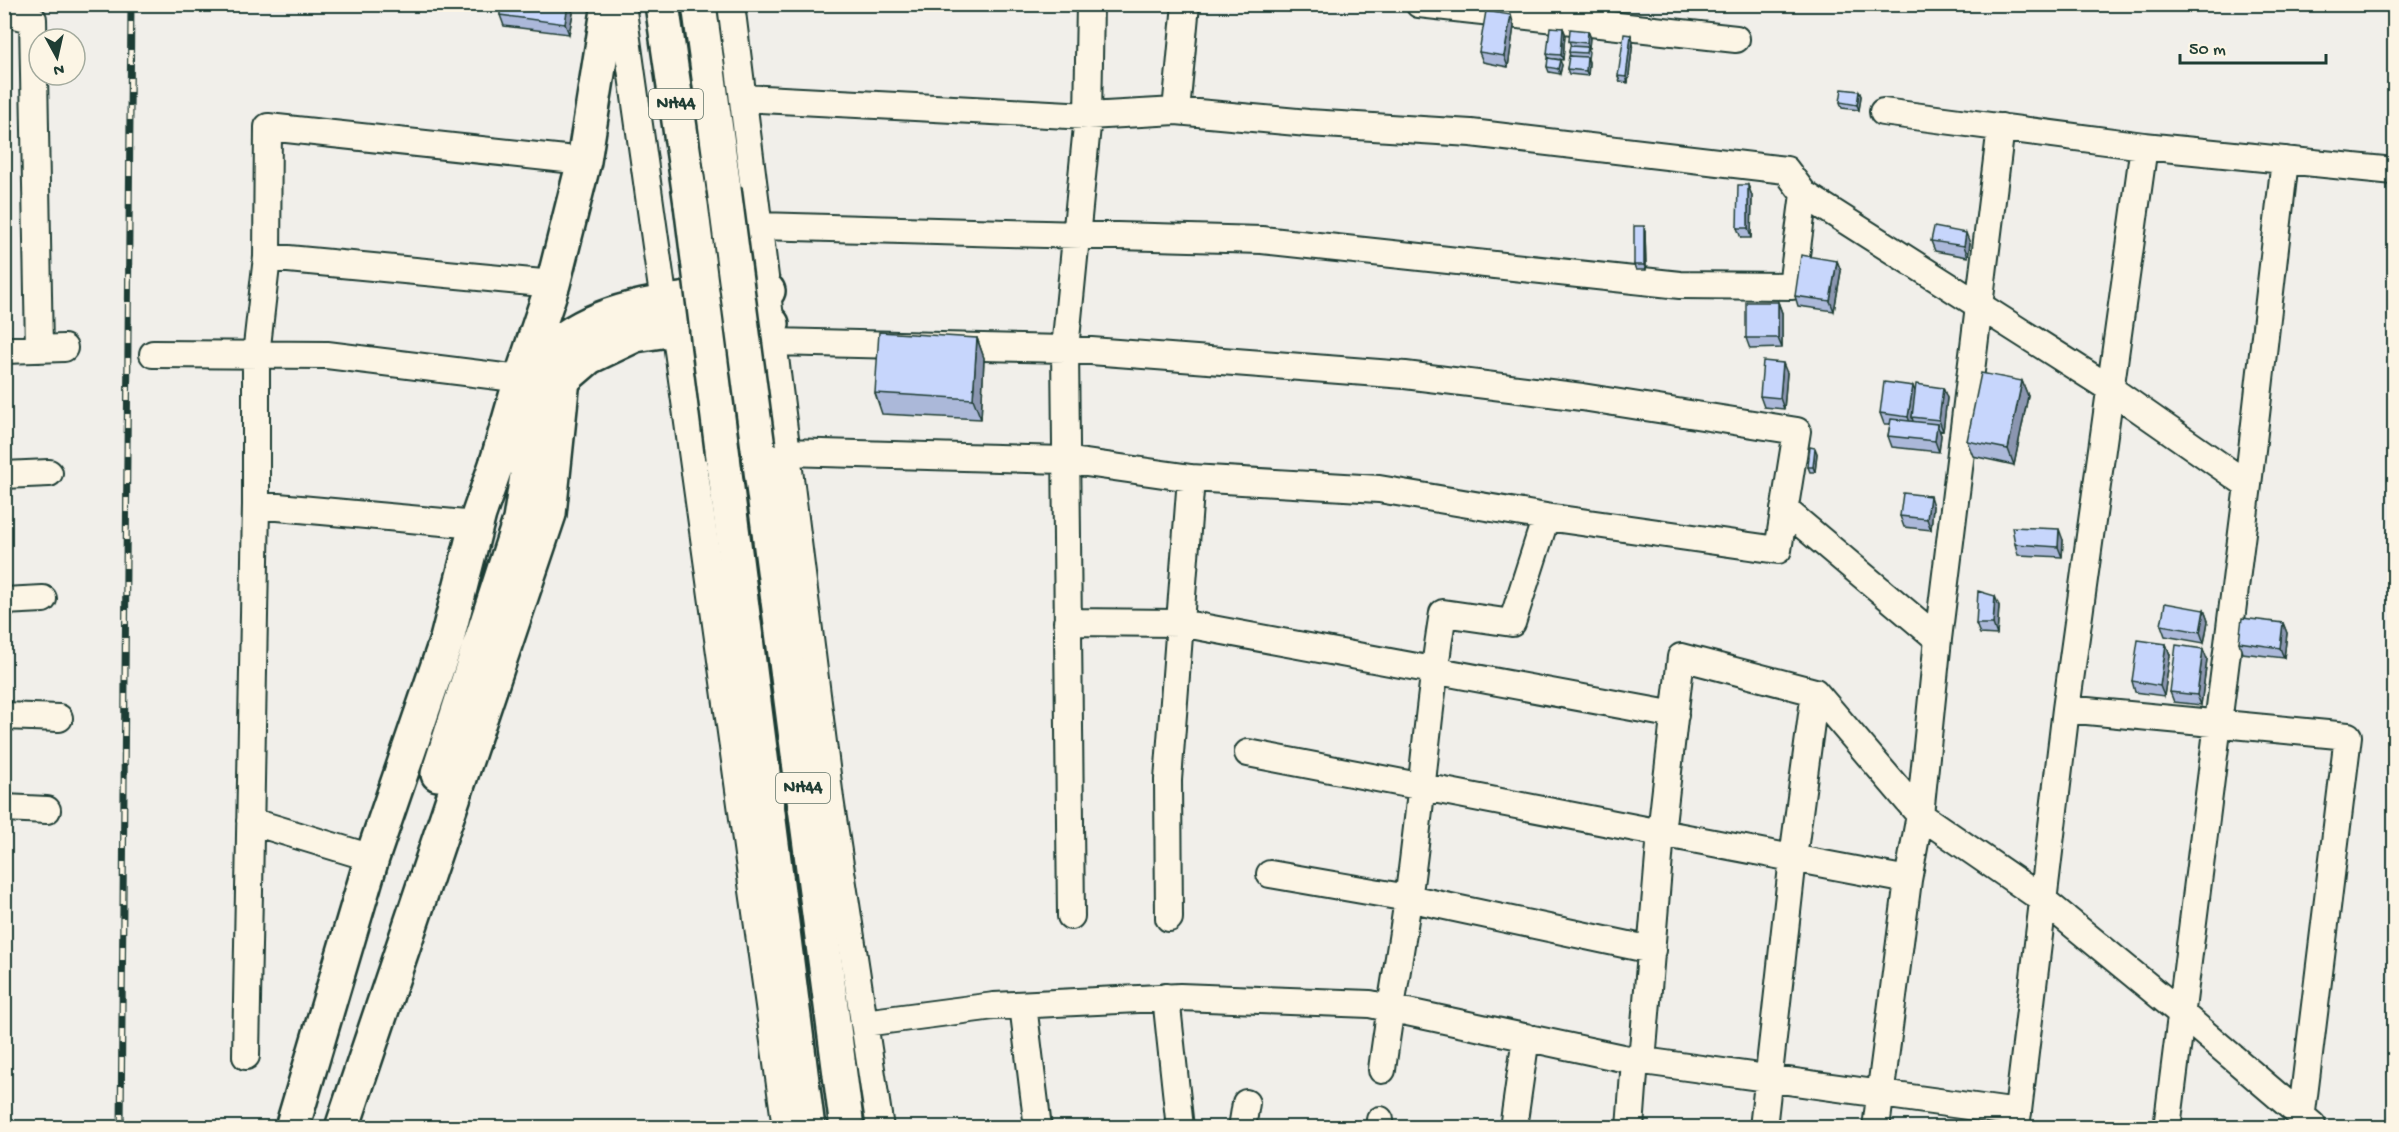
<svg xmlns="http://www.w3.org/2000/svg" width="2399" height="1132" viewBox="0 0 2399 1132" font-family="'Gochi Hand',sans-serif">
<rect width="100%" height="100%" fill="#f1efea"/>
<filter id="ink" filterUnits="userSpaceOnUse"><feTurbulence type="fractalNoise" baseFrequency=".0167" numOctaves="2"/><feDisplacementMap in="SourceGraphic" scale="12" xChannelSelector="R" yChannelSelector="G"/><feConvolveMatrix kernelMatrix="1 2 1 2 8 2 1 2 1" color-interpolation-filters="sRGB"/></filter>
<g filter="url(#ink)">
<g fill="none" stroke-linecap="round" stroke-linejoin="round">
<g stroke="#1f3d34" stroke-width="30">
<path id="minor" d="M622,4L664,303L675,329L786,1128
M731,4L830,799L880,1128
M1419,4L1736,39
M4,13L33,19L39,349
M743,98L1088,116L1176,111L1308,123L1471,133L1786,170L1804,194L2109,388L2248,485
M1176,111L1186,4
M1883,112L2144,146L2394,171
M759,226L1262,240L1680,285L1792,286L1804,194
M267,257L553,284
M774,342L1065,349L1405,375L1582,397L1797,431L1778,550L1546,517L1379,489L1191,478L1065,460L787,452
M4,350L64,348
M153,354L327,355L521,379
M4,475L49,473
M256,505L476,525
M1784,509L1938,639
M4,601L43,599
M1067,622L1180,623L1675,715
M1815,692L1920,815L2042,899L2182,1014L2312,1125
M2066,709L2348,736L2300,1128
M4,716L59,718
M1248,753L1661,833L1681,657L1815,692L1793,858L1763,1128
M4,808L47,810
M250,821L372,858
M1270,874L1408,898L1652,950
M1071,916L1065,349L1088,116L1090,4
M1169,918L1168,780L1191,478
M1166,997L1180,1128
M1023,1005L1038,1128
M864,1023L994,1006L1180,997L1370,1004L1622,1058L2018,1113
M246,1056L256,505V355L267,257L268,127L584,161
M1642,1061L1661,833L1908,880
M1382,1070C1389,1013 1400,956 1408,899C1422,804 1427,708 1443,613L1512,623L1546,517
M1242,1128L1246,1103
M1379,1128L1380,1120
M1513,1128L1526,1037
M1630,1128L1635,1060
M1876,1128L1908,880L1920,815L1938,639L2001,127
M2016,1128L2066,709L2144,146
M2167,1128L2248,485L2285,160"/>
</g>
<g stroke="#1f3d34" stroke-width="38">
<path id="major" d="M438,774L520,520L539,400
M292,1128L372,858L447,639L479,514L497,462
M342,1128L549,514L563,379"/>
</g>
<g stroke="#1f3d34" stroke-width="38">
<path id="highway" d="M662,4L691,204
M699,4L724,189
M525,375C538,363 551,347 566,337C623,298 701,299 768,291
M514,436L539,400L589,357L635,335L675,329L772,324
M758,448L847,1128
M723,457L808,1128
M497,462L521,379L553,284L584,161L609,4"/>
</g>
<use href="#minor" stroke="#fcf5e5" stroke-width="26"/>
<use href="#major" stroke="#fcf5e5" stroke-width="33"/>
<use href="#highway" stroke="#fcf5e5" stroke-width="33"/>
<g stroke="#1f3d34" stroke-width="7">
<path id="rail" d="M121,1128L131,4"/>
</g>
<use href="#rail" stroke="#fcf5e5" stroke-width="4.5" stroke-dasharray="14" stroke-linecap="butt"/>
<g stroke="#1f3d34" stroke-width="38" stroke-linecap="butt">
<path id="highway-bridge" d="M724,189L758,448
M691,204L723,457"/>
</g>
<use href="#highway-bridge" stroke="#fcf5e5" stroke-width="33"/>
</g>
<path fill="#abb8d9" stroke="#1f3d34" stroke-width="1.5" d="M573,13L569,34L504,26L500,15Z
M1514,26L1508,67L1483,62L1479,52Z
M1563,28L1565,33L1563,60L1555,59L1562,65L1560,74L1549,72L1547,67L1549,59L1547,54Z
M1588,31L1590,36L1589,48H1587L1589,52L1588,59L1589,62L1588,76L1569,74L1567,69L1570,56L1569,52L1571,46L1569,41Z
M1631,35L1633,41L1628,83L1620,82L1618,76Z
M1859,91L1861,96L1859,110L1842,108L1840,102Z
M1748,185L1752,196L1751,238H1741L1737,228Z
M1645,231L1646,270H1636L1634,265Z
M1931,241L1970,243L1968,257L1935,251Z
M1837,261L1841,271L1834,311L1798,306L1795,296Z
M1778,302L1782,313V348L1750,349L1746,338Z
M977,338L984,358L981,419L882,414L875,393Z
M1787,373L1784,409L1764,407L1760,396Z
M2022,381L2028,396L2014,465L1973,456L1967,441Z
M1943,388L1947,398L1943,431L1939,430L1941,435L1939,452L1892,447L1888,436L1890,424H1884L1880,413L1915,391Z
M1817,453L1815,472H1810L1808,467Z
M1933,506L1931,530L1904,527L1900,516Z
M2063,540L2062,557L2018,555L2015,544Z
M1999,606L1997,635L1980,634L1976,624Z
M2204,610L2208,621L2204,643L2165,636L2161,625Z
M2283,623L2287,633L2284,658L2242,653L2239,642Z
M2166,644L2170,655L2164,696L2135,692L2132,681Z
M2207,659L2201,705L2174,702L2170,692Z"/>
<path fill="#8b96b0" stroke="#1f3d34" stroke-width="1.5" d="M568,4H570L573,13L569,34L565,24Z
M1511,15L1514,26L1508,67L1504,56Z
M1563,28L1565,33L1563,60L1561,55Z
M1588,31L1590,36L1589,48L1587,43Z
M1631,35L1633,41L1628,83L1626,77Z
M1587,57L1589,62L1588,76L1586,71Z
M1560,60L1562,65L1560,74L1558,69Z
M1859,91L1861,96L1859,110L1857,105Z
M1748,185L1752,196L1751,238L1748,228Z
M1644,226L1645,231L1646,270L1644,265Z
M1966,233L1970,243L1968,257L1964,246Z
M1837,261L1841,271L1834,311L1830,301Z
M1778,302L1782,313V348L1778,338Z
M977,338L984,358L981,419L973,399Z
M1783,363L1787,373L1784,409L1780,398Z
M2022,381L2028,396L2014,465L2008,449Z
M1913,386L1917,396L1912,417L1913,421L1912,428L1908,417Z
M1943,388L1947,398L1943,431L1939,420Z
M1937,424L1941,435L1939,452L1935,441Z
M1815,448L1817,453L1815,472L1813,467Z
M1930,496L1933,506L1931,530L1927,519Z
M2059,529L2063,540L2062,557L2058,547Z
M1995,596L1999,606L1997,635L1993,624Z
M2204,610L2208,621L2204,643L2200,632Z
M2283,623L2287,633L2284,658L2280,648Z
M2166,644L2170,655L2164,696L2160,686Z
M2203,649L2207,659L2201,705L2197,695Z"/>
<path fill="#c7d6fc" stroke="#1f3d34" stroke-width="1.5" d="M500,4H568L565,24L500,15Z
M1486,11L1511,15L1504,56L1479,52Z
M1550,27L1563,28L1561,55L1547,54Z
M1570,29L1588,31L1587,43L1569,41Z
M1624,34L1631,35L1626,77L1618,76Z
M1570,46L1587,47L1586,53L1569,52Z
M1569,56L1587,57L1586,71L1567,69Z
M1548,58L1560,60L1558,69L1547,67Z
M1842,89L1859,91L1857,105L1840,102Z
M1738,185H1748V228H1737Z
M1634,226H1644V265H1634Z
M1934,227L1966,233L1964,246L1931,241Z
M1801,255L1837,261L1830,301L1795,296Z
M1746,302H1778V338H1746Z
M879,332L977,338L973,399L875,393Z
M1763,361L1783,363L1780,398L1760,396Z
M1981,373L2022,381L2008,449L1967,441Z
M1884,382L1913,386L1908,417L1880,413Z
M1916,384L1943,388L1939,420L1912,417Z
M1891,419L1937,424L1935,441L1888,436Z
M1810,447L1815,448L1813,467H1808Z
M1903,493L1930,496L1927,519L1900,516Z
M2012,527L2059,529L2058,547L2015,544Z
M1978,591L1995,596L1993,624H1976Z
M2165,603L2204,610L2200,632L2161,625Z
M2242,618L2283,623L2280,648L2239,642Z
M2138,640L2166,644L2160,686L2132,681Z
M2176,645L2203,649L2197,695L2170,692Z"/>
</g>
<g text-anchor="middle" dominant-baseline="central" stroke-width="4.5" stroke-linejoin="round" paint-order="stroke">
<g fill="#fcf5e5" stroke="#617469" stroke-width="1.5">
<rect x="649" y="89" width="54" height="30" rx="4.5"/>
<rect x="776" y="773" width="54" height="30" rx="4.5"/>
</g>
<g font-size="18" font-weight="bold" fill="#1f3d34">
<text x="676" y="104">NH44</text>
<text x="803" y="788">NH44</text>
</g>
</g>
<rect width="2399" height="1132" fill="none" stroke="#fcf5e5" stroke-width="24"/>
<rect x="12" y="12" width="2375" height="1108" fill="none" stroke="#1f3d34" stroke-width="2" filter="url(#ink)"/>
<g transform="translate(57 57) rotate(172)"><circle r="28" fill="#fcf5e5" stroke="#a4ab9e" stroke-width="1.5"/>
<path d="M0-4.5L10 22L0 15L-10 22Z" fill="#1f3d34"/>
<text y="-9" font-size="16" font-weight="bold" text-anchor="middle" fill="#1f3d34">N</text>
</g>
<path d="M2180 54v9h146v-9" fill="none" stroke="#1f3d34" stroke-width="3"/>
<text x="2189" y="54" font-size="18" fill="#1f3d34" stroke="#fcf5e5" stroke-width="4.5" paint-order="stroke">50 m</text>
</svg>
